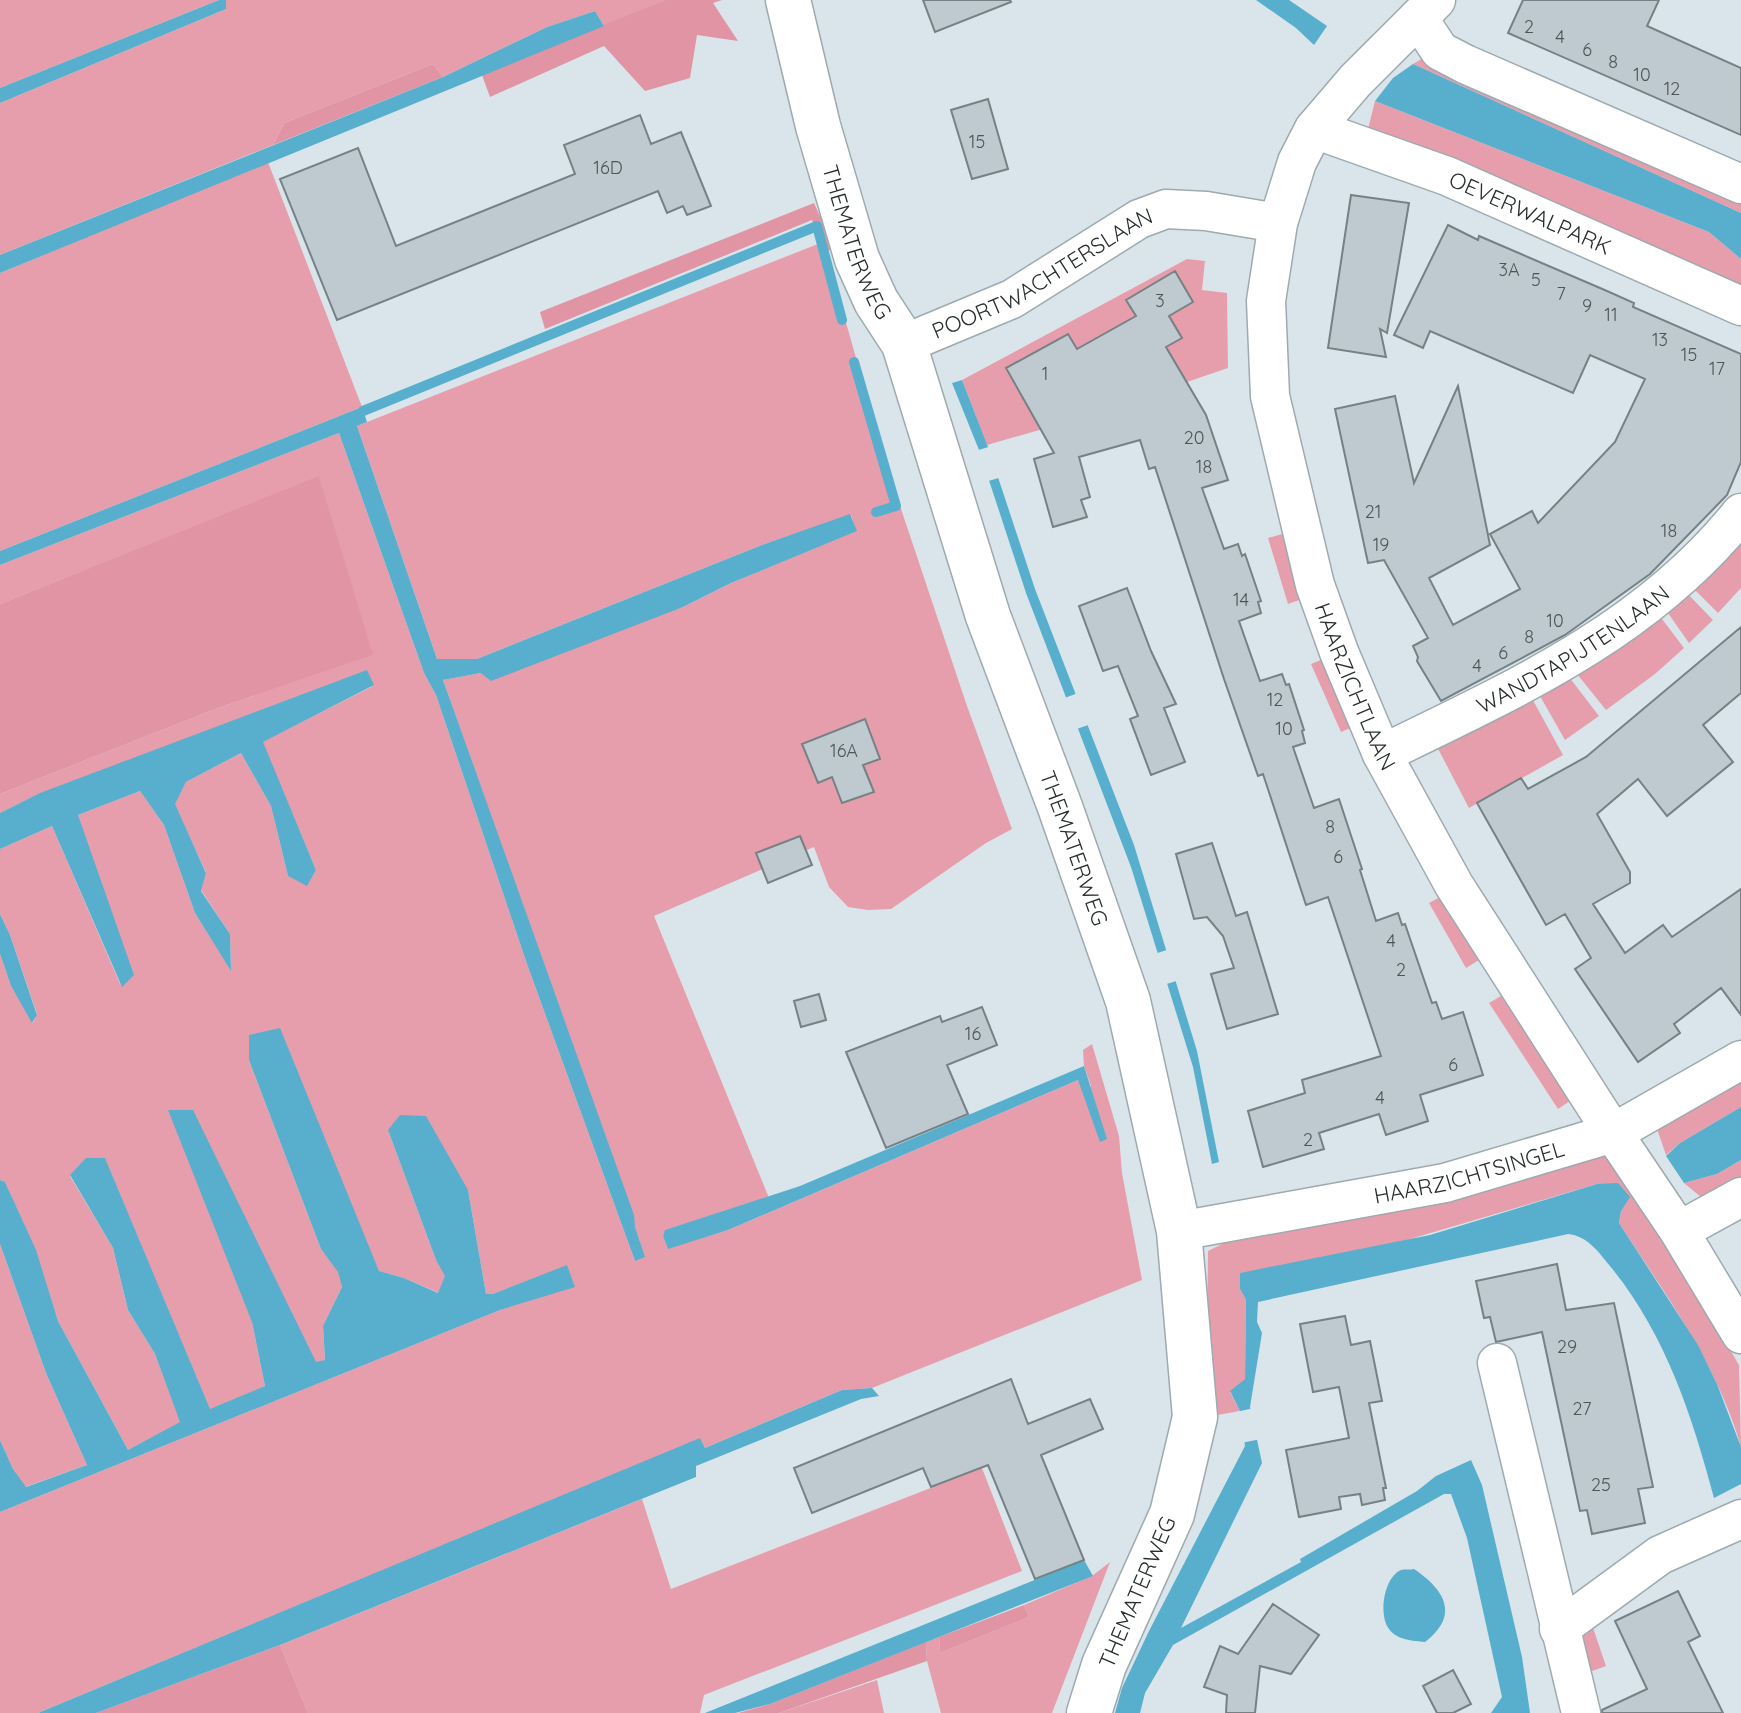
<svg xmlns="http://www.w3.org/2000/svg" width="1741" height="1713" viewBox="0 0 1741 1713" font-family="Quicksand,sans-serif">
<rect width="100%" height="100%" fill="#d9e5ea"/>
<path fill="#e79eac" d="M0,0H219L0,88Z
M225,0H665L604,26L595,11L547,27L443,77L433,64L284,123L273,145L0,255V103L226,9Z
M1423,58L1741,195V213L1413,64Z
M1375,101L1709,232L1741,259V295L1367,133Z
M268,162L362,407L0,551V273Z
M823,242L888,470L967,706L1012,829L986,843L891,909L868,910L848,907L829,887L814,847L654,916L769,1198L666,1230L663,1236L668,1248L728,1230L1078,1080L1085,1095L1091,1086L1084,1066L1083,1050L1092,1044L1119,1136L1122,1173L1142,1280L872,1388L842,1390L705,1448L700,1439L38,1713H0V1512L500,1310L574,1286L567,1266L493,1294H486L468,1190L388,1130L436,1260L446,1275L439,1293L404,1278L379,1271L360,1229L250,1035L249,1060L321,1249L339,1272L342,1287L323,1326L325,1360L317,1363L252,1322L265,1386L210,1410L105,1159L70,1176L113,1248L128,1310L155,1354L181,1423L128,1450L58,1321L35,1250L5,1182L0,1180V954L11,986L33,1023L37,1014L10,935L0,914V849L52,826L121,986L78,815L140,791L164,825L195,913L231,970L230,934L201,890L206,872L174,804L186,782L241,753L271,806L288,876L307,885L316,870L262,742L373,686L41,793L0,813V794L218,708L372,655L319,477L0,604V565L339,433L424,673L436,695L527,964L635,1261L640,1242L443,680L481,673L683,607L731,583L856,531L851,515L762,545L477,659H437L357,426Z
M1187,259L1205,261L1202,290L1227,293L1228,368L1084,417L987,445L962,380Z
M1741,527V588L1718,613L1688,583Z
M1282,534L1302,599L1288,604L1268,538Z
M1682,588L1713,620L1689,643L1663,606Z
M1656,611L1684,648L1655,674L1606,710L1573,669Z
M1323,659L1353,727L1341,732L1311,664Z
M1566,673L1599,716L1565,740L1536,689Z
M1529,693L1563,755L1469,808L1434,741Z
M1442,896L1479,960L1466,968L1429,903Z
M1501,996L1570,1101L1558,1109L1489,1003Z
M1741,1080V1107L1680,1143L1666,1155L1656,1126Z
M1600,1150L1620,1174L1680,1264L1739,1365L1741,1447C1718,1365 1665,1294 1619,1223L1621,1211L1597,1184L1240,1289L1246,1300L1245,1379L1230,1392L1240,1411L1206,1417L1208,1251L1234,1238L1309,1228L1446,1199Z
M1741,1160V1186L1707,1202L1684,1183L1717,1174Z
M0,1244L46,1373L87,1465L25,1487L13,1469L0,1440Z
M982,1468L1022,1571L704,1695L700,1713H308L280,1645L642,1499L671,1589Z
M1110,1562L1052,1713H941L927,1661L926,1642L939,1637L940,1653L1029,1617L1024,1605L1092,1576Z
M1592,1625L1606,1666L1584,1674C1581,1654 1576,1641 1592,1625Z
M877,1680L884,1713H779Z"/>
<path fill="#e194a4" d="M665,0H722L713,3L738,41L697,35L690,78L645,91L604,46L490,97L482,75Z
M433,64L443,77L273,145L284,123Z
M814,203L835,249L821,252L812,220L545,329L540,312Z
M319,476L373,655L218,708L0,794V604Z
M1024,1605L1029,1617L940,1653L939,1637Z
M926,1642L927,1661L779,1713H738L770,1704Z
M280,1645L308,1713H96Z"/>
<path fill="#57afcd" d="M219,0H226V9L0,103V88Z
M1256,0H1289L1327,26L1314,45L1296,28Z
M595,11L604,26L0,273V255L443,77L547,27Z
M1413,64L1741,213V259L1709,232L1375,101L1393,78Z
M962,380L988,447L1035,589L1134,845L1197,1051L1219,1162L1212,1164L1193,1067L1131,867L1026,593L979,450L952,383Z
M362,407L367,422L357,426L437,659H477L762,545L850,514L857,531L731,583L683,607L491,681L481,673L443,680L634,1215L635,1227L645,1257L635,1261L527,964L436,695L424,673L339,433L0,565V551Z
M367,670L374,685L263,742L316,870L307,886L288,876L271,806L241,753L186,782L175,804L206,873L201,891L230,934L231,971L195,913L164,825L140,791L78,815L134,975L122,987L52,826L0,849V813L40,793Z
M0,914L10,935L37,1015L32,1023L11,986L0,954Z
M280,1028L379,1271L404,1278L438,1293L445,1276L436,1260L388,1130L400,1115L426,1116L468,1190L486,1294H493L567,1265L575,1287L500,1310L0,1512V1440L13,1469L26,1487L87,1465L46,1373L0,1244V1180L5,1182L36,1250L58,1321L128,1450L180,1422L155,1354L128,1310L113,1248L70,1175L86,1158H105L210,1409L265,1386L252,1322L168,1110H193L316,1362L325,1360L323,1326L342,1287L338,1272L321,1249L249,1060V1035Z
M1084,1066L1107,1139L1100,1142L1078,1080L728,1230L668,1249L663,1236L665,1230L800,1186Z
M1741,1107V1160L1717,1174L1684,1183L1666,1156L1680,1143Z
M1618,1183L1630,1197L1621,1211L1619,1223L1698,1345L1717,1384L1741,1447V1484L1714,1498C1692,1415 1665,1333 1610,1266C1598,1251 1587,1236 1568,1234L1258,1302L1257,1322L1262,1333L1250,1407L1262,1463L1181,1628L1301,1562L1300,1559L1417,1491L1436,1476L1471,1460L1482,1485L1522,1657L1530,1713H1491L1502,1697L1467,1538L1451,1494H1444L1173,1645L1145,1693L1140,1713H1115L1122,1688L1149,1631L1245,1446L1240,1411L1230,1391L1245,1379L1246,1300L1240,1289V1273L1430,1235L1597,1184Z
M872,1388L879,1396L861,1399L696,1466V1477L280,1645L96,1713H38L700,1438L705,1448L842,1390Z
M1084,1560L1093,1576L770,1704L735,1713H705Z
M1414,1569C1445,1590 1460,1615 1425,1642C1413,1641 1397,1640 1389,1629C1378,1615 1384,1577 1401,1570C1405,1569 1410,1570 1414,1569Z"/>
<path fill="#d9e5ea" d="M992,446L1002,477L985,482L975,451Z
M1078,693L1091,724L1074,730L1062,699Z
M1170,949L1180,980L1163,985L1154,954Z
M1254,1408L1261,1439L1241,1443L1236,1412Z"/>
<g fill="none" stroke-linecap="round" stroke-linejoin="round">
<path stroke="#57afcd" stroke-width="10" d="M854,362L896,506L876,512
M363,411L817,226L842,320"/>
</g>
<path fill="#becacf" stroke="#758185" stroke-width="2" d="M923,0H1010L1011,2L935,32Z
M1523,0H1659L1647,26L1741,68V135L1508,33Z
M988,99L1008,169L972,179L951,110Z
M640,115L651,144L681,132L711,206L687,215L683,206L667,213L658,191L337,320L280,179L358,148L396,246L575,174L564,145Z
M1351,195L1409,203L1387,333L1380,329L1386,357L1328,348Z
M1448,225L1478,240L1479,236L1607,291L1634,303L1633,307L1741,354V462L1727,495L1650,574L1565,635L1441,701L1417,661L1418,657L1413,646L1428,638L1384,560L1368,563L1335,409L1395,396L1414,483L1458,386L1490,545L1429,578L1453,625L1520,589L1490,534L1532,511L1538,523L1615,442L1645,379L1590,355L1573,393L1430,331L1423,348L1394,335Z
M1175,271L1193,302L1169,316L1182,338L1166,347L1206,415L1228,480L1202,488L1224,549L1238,544L1242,556L1245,554L1261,601L1258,602L1261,613L1239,621L1260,681L1282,674L1286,685L1289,684L1304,730L1302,731L1305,743L1293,747L1314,808L1339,799L1362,869L1360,870L1376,921L1398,913L1402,925L1405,924L1432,1003L1436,1002L1442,1019L1463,1012L1483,1075L1420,1095L1428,1121L1386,1135L1379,1114L1319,1133L1324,1149L1263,1167L1248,1111L1305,1093L1302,1080L1381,1056L1328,897L1306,905L1263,774L1258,776L1224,679L1155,467L1149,469L1140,440L1079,457L1090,497L1081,500L1087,517L1053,527L1034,459L1054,453L1006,368L1068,334L1077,349L1136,316L1126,300Z
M1127,588L1151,651L1176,704L1164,708L1185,762L1151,775L1130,719L1138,716L1118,666L1103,671L1079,606Z
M1741,627V693L1703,725L1733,762L1667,816L1638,779L1597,814L1630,872V883L1593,904L1625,953L1663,925L1672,937L1741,889V1015L1721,988L1674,1024L1680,1033L1638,1062L1575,969L1591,958L1565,914L1546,925L1477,803L1521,778L1528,789L1586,757Z
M865,719L880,759L863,765L874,792L842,803L832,777L818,783L802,744Z
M800,836L812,865L768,883L756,853Z
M1212,843L1236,916L1247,912L1278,1014L1227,1029L1211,974L1234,968L1223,936L1207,917L1194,919L1176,854Z
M819,994L826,1020L801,1027L794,1001Z
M982,1007L997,1045L947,1065L968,1114L886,1148L846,1052L940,1016L942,1022Z
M1557,1264L1566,1310L1614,1303L1653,1487L1638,1489L1645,1523L1592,1534L1587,1510L1580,1511L1542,1332L1496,1342L1490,1317L1484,1318L1476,1281Z
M1345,1316L1351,1345L1370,1341L1382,1401L1369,1403L1386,1488H1383L1385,1500L1362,1505L1360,1494L1339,1497L1341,1509L1299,1517L1286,1450L1349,1438L1339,1387L1313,1392L1300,1324Z
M1011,1379L1028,1424L1090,1399L1103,1429L1041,1455L1084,1560L1035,1579L988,1465L931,1487L923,1468L812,1513L794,1468Z
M1678,1591L1700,1636L1688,1642L1723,1713H1602V1710L1647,1689L1615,1621Z
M1273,1604L1319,1635L1291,1674L1260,1666L1255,1713H1226L1227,1695L1204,1687L1220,1646L1238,1654Z
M1453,1670L1471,1704L1453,1713H1437L1423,1686Z"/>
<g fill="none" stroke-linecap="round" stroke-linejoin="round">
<g stroke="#9eaaaf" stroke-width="41">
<g id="street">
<path id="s1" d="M1436,0L1355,81L1314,129L1297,162L1278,223L1266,301L1270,396L1315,585L1339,652L1382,754L1454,885L1613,1133L1679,1231L1741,1334"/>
<path d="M1418,18L1440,51L1465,64L1741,184"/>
<path id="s2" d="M1314,129L1447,176L1741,306"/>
<path id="s3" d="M904,344L1012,299L1139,219L1166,209L1206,211L1278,223"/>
<path id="s4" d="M1382,754C1514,690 1648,630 1741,513"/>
<path id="s5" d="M1179,1231L1445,1183L1613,1133L1741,1060"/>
<path d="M1679,1231L1741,1197"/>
<path d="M1497,1363L1581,1713"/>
<path d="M1559,1629L1660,1555L1741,1519"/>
</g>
</g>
<g stroke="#9eaaaf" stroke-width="47">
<g id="secondary">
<path id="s6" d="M788,0L818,126L857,259L876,301L904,344L988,616L1060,807L1128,1001L1179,1231L1195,1417L1172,1514L1104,1665L1089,1713"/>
</g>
</g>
<use href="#street" stroke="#fff" stroke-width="38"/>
<use href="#secondary" stroke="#fff" stroke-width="44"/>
</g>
<g text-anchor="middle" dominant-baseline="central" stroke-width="8" stroke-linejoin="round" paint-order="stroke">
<g font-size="18" fill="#4e5557">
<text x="1529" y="26">2</text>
<text x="1560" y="36">4</text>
<text x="1587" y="49">6</text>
<text x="1613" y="61">8</text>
<text x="1642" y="74">10</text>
<text x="1672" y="88">12</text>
<text x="977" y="141">15</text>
<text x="608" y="167">16D</text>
<text x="1509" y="269">3A</text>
<text x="1536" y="279">5</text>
<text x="1561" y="293">7</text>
<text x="1160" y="300">3</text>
<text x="1587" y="305">9</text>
<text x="1611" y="314">11</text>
<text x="1660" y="339">13</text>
<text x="1689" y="354">15</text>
<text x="1717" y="368">17</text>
<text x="1045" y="373">1</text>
<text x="1194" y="437">20</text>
<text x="1204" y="466">18</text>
<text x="1373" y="511">21</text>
<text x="1669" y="530">18</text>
<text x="1381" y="544">19</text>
<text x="1241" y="599">14</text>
<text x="1555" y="620">10</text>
<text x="1529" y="636">8</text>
<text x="1503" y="652">6</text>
<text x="1477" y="665">4</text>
<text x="1275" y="699">12</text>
<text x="1284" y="728">10</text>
<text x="844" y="750">16A</text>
<text x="1330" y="826">8</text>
<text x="1338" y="856">6</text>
<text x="1391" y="940">4</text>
<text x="1401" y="969">2</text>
<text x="973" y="1033">16</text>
<text x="1453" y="1064">6</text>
<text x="1380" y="1097">4</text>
<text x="1308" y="1139">2</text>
<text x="1567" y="1346">29</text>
<text x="1582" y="1408">27</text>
<text x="1601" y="1484">25</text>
</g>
<g font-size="22" fill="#292e2f" stroke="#fff">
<text stroke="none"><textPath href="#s2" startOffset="232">OEVERWALPARK</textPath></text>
<text stroke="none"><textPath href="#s6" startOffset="252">THEMATERWEG</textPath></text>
<text stroke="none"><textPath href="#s3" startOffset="156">POORTWACHTERSLAAN</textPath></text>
<text stroke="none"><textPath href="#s4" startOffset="218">WANDTAPIJTENLAAN</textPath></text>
<text stroke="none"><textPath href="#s1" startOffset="756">HAARZICHTLAAN</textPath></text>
<text stroke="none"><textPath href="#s6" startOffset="898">THEMATERWEG</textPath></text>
<text stroke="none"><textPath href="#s5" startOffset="296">HAARZICHTSINGEL</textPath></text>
<text transform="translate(1137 1592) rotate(-67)">THEMATERWEG</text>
</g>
</g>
</svg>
